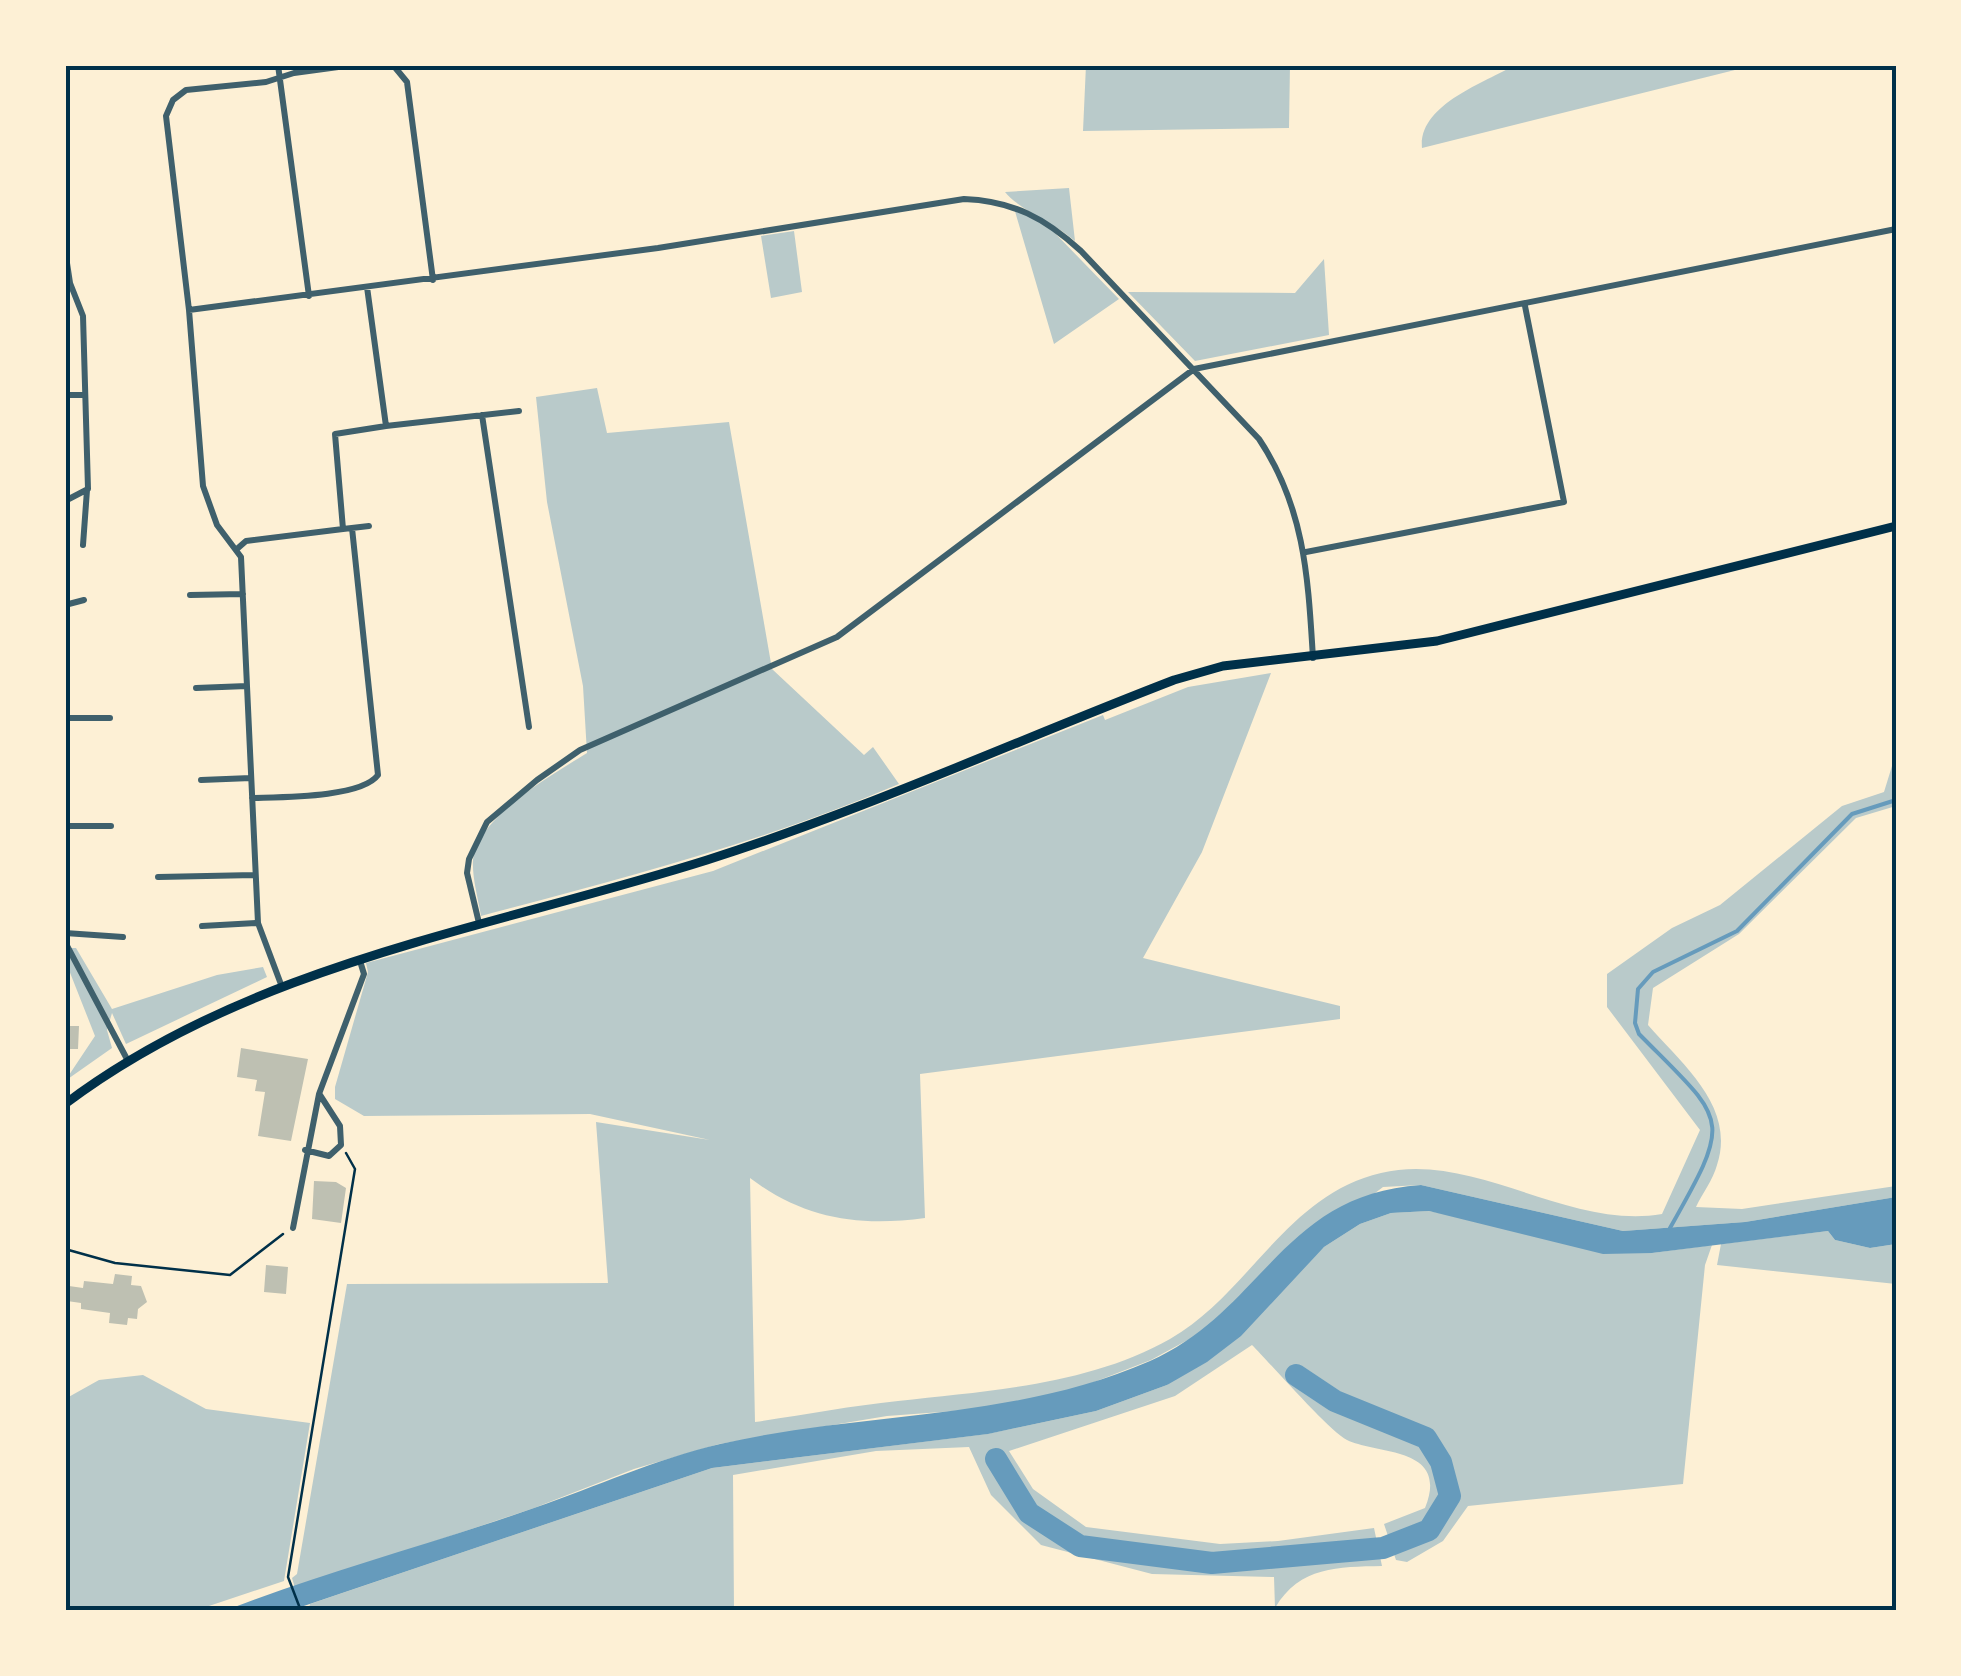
<svg xmlns="http://www.w3.org/2000/svg" width="1961" height="1676" viewBox="0 0 1961 1676" font-family="'Exo 2',sans-serif">
<rect width="100%" height="100%" fill="#fdf0d5"/>
<path fill="#b9caca" d="M1086,65H1290L1289,128L1083,131Z
M1515,65H1755L1422,148C1418,105 1484,83 1515,65Z
M1069,188L1075,241C1055,223 1018,209 1005,192Z
M1014,208L1047,225L1119,299L1054,344Z
M794,231L802,292L771,298L761,236Z
M1324,259L1329,335L1195,361L1128,292L1295,293Z
M597,388L607,433L729,422L772,669L864,755L873,747L899,784C764,842 624,878 481,916C478,898 472,878 473,860C478,816 552,775 587,753L583,686L547,502L536,397Z
M1271,673L1202,852L1143,958L1340,1006V1019L920,1074L925,1218C859,1227 804,1219 750,1178L755,1422C803,1415 850,1406 898,1401C988,1391 1089,1385 1170,1339C1249,1294 1286,1195 1381,1173C1475,1151 1567,1230 1662,1214L1700,1130L1607,1007V974L1672,928L1720,905L1842,806L1884,792L1896,753V806L1856,818L1739,934L1653,988L1648,1025C1683,1065 1736,1107 1717,1165C1713,1180 1702,1194 1696,1207L1742,1209L1896,1186V1197L1745,1222L1623,1231L1421,1185L1383,1187L1240,1296L1206,1330L1151,1360L1071,1391L995,1408L887,1416L719,1444L634,1469L534,1508L295,1588L292,1578L297,1574L347,1284L608,1283L596,1122L710,1140L590,1114L364,1116L335,1099V1087L368,972L366,963L713,871L1103,715L1105,720L1188,687Z
M65,948H76L112,1009L217,975L263,967L267,977L126,1044L112,1013L107,1030L112,1048L65,1081L95,1036L65,960Z
M1429,1211L1652,1253L1712,1245L1705,1265L1683,1484L1468,1506L1443,1541L1407,1562L1396,1560L1384,1524L1425,1508C1450,1446 1378,1455 1347,1440C1329,1431 1270,1363 1252,1345L1175,1396L1009,1451L1033,1489L1086,1527L1220,1544L1278,1541L1374,1528L1382,1566C1338,1567 1300,1566 1275,1608L1274,1577L1152,1574L1041,1545L991,1495L969,1447L876,1451L733,1475L734,1611H308L310,1604L712,1468L987,1434L1096,1411L1167,1385L1324,1247L1360,1224L1391,1213Z
M1828,1231L1835,1240L1870,1248L1896,1244V1284L1717,1265L1721,1244Z
M143,1375L206,1409L310,1423L284,1581L194,1611H65V1399L99,1380Z"/>
<path fill="#669bbc" d="M1421,1185L1623,1231L1745,1222L1896,1197V1244L1870,1248L1835,1240L1828,1231L1652,1253L1603,1254L1429,1211L1391,1213L1360,1224L1324,1247L1241,1336L1207,1362L1167,1385L1096,1411L988,1434L712,1468L289,1611H224C325,1572 431,1544 534,1508C596,1487 655,1459 720,1444C864,1411 1013,1421 1150,1361C1263,1311 1282,1194 1421,1185Z"/>
<g fill="none" stroke-linecap="round" stroke-linejoin="round">
<path stroke="#669bbc" stroke-width="4" d="M1670,1228C1734,1115 1727,1123 1639,1034L1635,1023L1638,989L1653,972L1737,931L1852,814L1896,800"/>
<path stroke="#669bbc" stroke-width="22" d="M996,1459L1029,1513L1080,1546L1212,1563L1383,1548L1429,1530L1450,1496L1441,1462L1426,1438L1335,1401L1296,1375"/>
</g>
<path fill="#bec0b2" d="M65,1026H79L78,1049H65Z
M241,1048L308,1059L291,1141L258,1136L265,1092L255,1091L257,1080L237,1077Z
M314,1181L336,1182L346,1188L341,1223L312,1219Z
M266,1265L288,1267L286,1294L264,1292Z
M115,1274L132,1276L131,1285L141,1286L147,1302L138,1309L137,1319L128,1318L127,1325L109,1323L110,1313L81,1309V1303L67,1301L69,1286L83,1288L84,1281L113,1284Z"/>
<g fill="none" stroke-linecap="round" stroke-linejoin="round">
<path stroke="#003049" stroke-width="2.5" d="M65,1249L115,1263L230,1275L283,1234
M301,1611L288,1577L355,1169L346,1153"/>
<path stroke="#3f606c" stroke-width="6" d="M278,65L309,296
M393,65L407,82L433,280
M65,250L70,283L83,316L88,489L65,501
M189,310L658,248L964,199C1013,201 1045,218 1081,251L1259,439C1305,508 1308,578 1313,658
M65,395H83
M482,415L529,727
M386,426L519,411
M343,529L369,526
M83,545L87,490
M238,548L246,541L343,529L335,434L386,426L367,287
M1306,552L1564,502L1525,306
M190,595L243,594
M65,605L84,600
M196,688L247,686
M65,718H110
M201,780L251,778
M252,798C280,797 361,798 378,775L352,528
M65,816V890
M68,826H111
M158,877L255,875
M479,923L467,873L469,859L487,822L537,780L580,750L837,637L1194,369L1896,229
M202,926L258,923
M65,933L123,937
M65,942L128,1061
M282,987L258,923L241,557L217,525L203,486L189,310L166,116L173,100L186,90L266,82L294,73L353,65
M305,1150L329,1156L341,1145L340,1126L320,1095
M293,1228L319,1094L364,974L360,961"/>
<path stroke="#003049" stroke-width="9" d="M65,1104C252,963 489,929 707,860C865,810 1018,740 1174,680L1223,666L1437,641L1896,526"/>
</g>
<rect width="1961" height="1676" fill="none" stroke="#fdf0d5" stroke-width="135"/>
<rect x="68" y="68" width="1826" height="1540" fill="none" stroke="#003049" stroke-width="4"/>
</svg>
